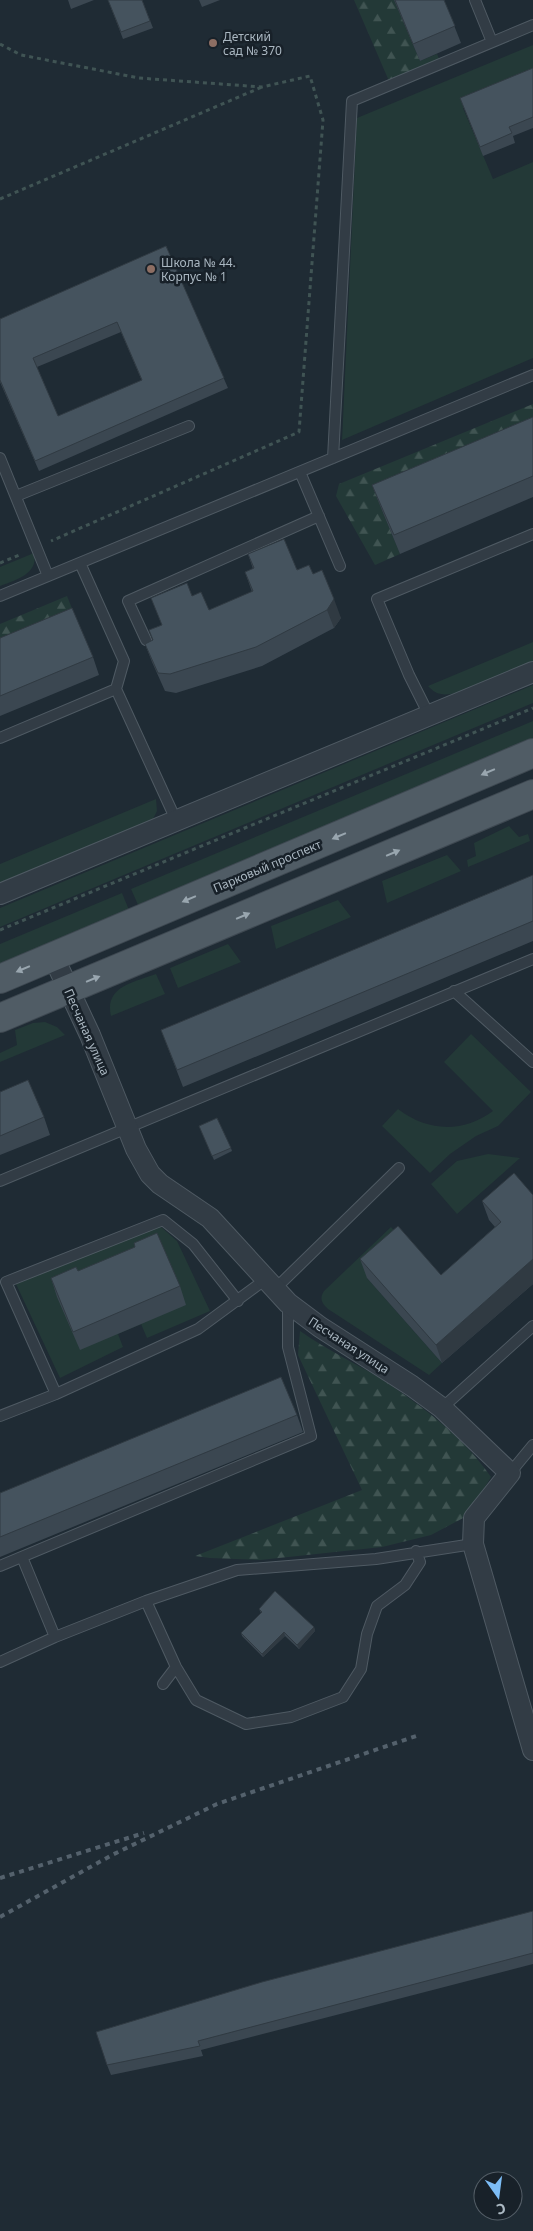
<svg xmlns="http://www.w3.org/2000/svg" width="533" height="2231" viewBox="0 0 533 2231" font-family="'Noto Sans',sans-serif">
<defs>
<pattern id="forest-firs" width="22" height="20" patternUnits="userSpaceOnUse" patternTransform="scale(1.25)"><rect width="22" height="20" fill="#233937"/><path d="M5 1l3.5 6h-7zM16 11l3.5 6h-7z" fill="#405452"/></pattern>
</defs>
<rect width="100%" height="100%" fill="#1f2b34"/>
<path fill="#233937" d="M533,45V79L463,108L493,179L533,162V358L342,440L357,118Z
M34,553C39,574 15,580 0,586V567Z
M533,642V662C513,670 459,698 441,694C435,693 432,690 428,686Z
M533,685V703L0,927V908Z
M533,721V743L139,907L131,889Z
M156,799L157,811L152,821L0,886V864Z
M509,826L519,837L528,834L530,841L468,867L467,860L476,856L474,843Z
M447,855L461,871L387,903L382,881Z
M122,893L129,910L0,964V944Z
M338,900L351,917L276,949L271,926Z
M228,944L241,962L178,988L170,968Z
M156,974L165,994L111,1016C104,986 135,982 156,974Z
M45,1022L57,1027L65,1035L0,1062V1053L17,1045L15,1030L33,1023Z
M471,1034L531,1092L498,1126L476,1136L450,1154L430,1173L382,1126L398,1109C428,1132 463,1133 493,1111L444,1062Z
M488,1154L520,1158L457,1214L431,1184L457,1161Z
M160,1226L177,1241L210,1311L147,1338L141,1324L186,1305L118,1334L123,1347L60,1378L16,1284Z
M391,1227L405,1244L367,1278L442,1363L429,1375L328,1309C322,1303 319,1299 324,1291Z"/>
<path fill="url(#forest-firs)" d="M354,0H394L420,61L437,54L440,61L389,81Z
M533,404V438L379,503L400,554L375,565L336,496L339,484Z
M67,596L79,626L0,659V624Z
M300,1331C328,1351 360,1365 389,1384C427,1410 465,1439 491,1477L467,1516L431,1535L382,1547L260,1560L210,1558L195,1556L362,1490L298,1355Z"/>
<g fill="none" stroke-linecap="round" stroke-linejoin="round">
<g stroke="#4f5a63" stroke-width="12">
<path id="lane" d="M475,0L492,42
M0,458L48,576
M333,458L352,101L533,25
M300,472L340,566
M16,496L189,426
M80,563L124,661L116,689
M0,596L533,375
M146,640L128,601L319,516
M429,715L409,675L377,599L533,534
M0,738L116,689L176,820
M454,991L533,1062
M0,1181L533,959
M275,1289L399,1168
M238,1301L193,1244L163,1220L6,1282L56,1394L198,1329L266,1279
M442,1408L533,1326
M0,1416L56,1394
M510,1473L533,1445
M22,1557L55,1637
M0,1566L311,1436L288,1347V1304
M146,1601L176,1667L196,1700L246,1724L291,1717L343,1697L361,1669L367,1634L377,1606L405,1585L420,1562L416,1551
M0,1662L55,1637L146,1601L237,1570L376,1559L473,1544
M163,1684L176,1667"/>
</g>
<g stroke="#4f5a63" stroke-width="22">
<path id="street" d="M0,894L533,672
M53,956L90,1035L136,1149L150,1174L160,1184L210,1218L288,1303L320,1327L412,1386L442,1408L510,1473L474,1518L473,1544L533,1750"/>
</g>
<g stroke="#3e4851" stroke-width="30">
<path id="primary" d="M0,979L533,753
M0,1018L533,794"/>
</g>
<path stroke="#405454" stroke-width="3" stroke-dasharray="4 4" stroke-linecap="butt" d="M0,44L21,55L139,78L262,87L310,76L323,120L299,432L51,541
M0,199L262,87
M0,563L22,554
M0,930L533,708"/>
<use href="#lane" stroke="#323c45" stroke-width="10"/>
<use href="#street" stroke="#323c45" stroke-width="20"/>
<use href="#primary" stroke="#505c65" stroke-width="28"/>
<path stroke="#54616c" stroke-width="4" stroke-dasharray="5 5" stroke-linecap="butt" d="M0,1878L144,1833
M0,1917L112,1855L217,1804L419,1735"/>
</g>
<path fill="#3b4751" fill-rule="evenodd" d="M68,0H94L71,9Z
M108,0H142L153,28L123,39Z
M199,0H220L202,7Z
M394,0H444L461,43L420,61Z
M533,68V128L513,136L515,143L483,156L460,98Z
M166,246L228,388L39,471L0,382V319ZM121,332L142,381L58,416L37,367Z
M533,417V497L400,554L379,503L372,485Z
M248,554L313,574L341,618L334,628L262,666L176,693L165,691L152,662L145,644L153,640L149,630L162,625L151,598L192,596L209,610L252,592L245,572L253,569Z
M0,638L93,657L99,675L0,716Z
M533,875V941L183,1087L161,1030Z
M0,1092L44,1117L50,1135L0,1155Z
M199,1126L231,1148L232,1151L214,1160Z
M533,1195V1284L442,1363L367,1278L360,1259L441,1275L495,1227L489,1220L482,1201Z
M78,1271L180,1286L186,1305L80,1350L57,1297L51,1278Z
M297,1415L303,1432L0,1557V1493Z
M259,1609L314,1627L315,1631L299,1649L285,1636L263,1657L242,1636L241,1633L261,1613Z
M533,1911V1964L201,2050L203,2056L111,2075L107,2065Z"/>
<path fill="#303a42" d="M334,599L341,618L334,628L327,610Z
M533,1259V1284L442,1363L436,1345Z
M314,1627L315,1631L299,1649L297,1645Z
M284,1632L285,1636L263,1657L262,1654Z"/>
<path fill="#45535e" stroke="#303a42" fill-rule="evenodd" d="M108,0H142L150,21L121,32Z
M395,0H444L455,26L413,44Z
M533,68V117L509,127L512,133L480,147L460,98Z
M166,246L224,378L35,461L0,380V319ZM117,322L142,380L58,416L33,358Z
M533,417V476L394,535L372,485Z
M284,539L297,570L309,565L313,574L322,570L334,599L327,610L256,647L170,674L158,673L145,644L153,640L149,630L162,625L151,598L187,583L192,596L201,592L209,610L253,591L245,572L254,568L248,554Z
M72,608L93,657L0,696V638Z
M533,875V921L177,1070L161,1030Z
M28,1080L44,1117L0,1136V1092Z
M217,1118L231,1148L212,1156L199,1126Z
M514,1173L533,1195V1259L436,1345L360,1259L398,1226L441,1275L501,1222L482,1201Z
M157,1233L180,1286L73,1332L51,1278L76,1267L78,1271L135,1247L134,1243Z
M281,1377L297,1415L0,1537V1493Z
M275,1591L314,1627L297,1645L284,1632L262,1654L241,1633L262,1612L259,1609Z
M533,1911V1953L198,2041L200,2046L107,2065L96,2032L262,1982Z"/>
<defs><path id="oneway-solid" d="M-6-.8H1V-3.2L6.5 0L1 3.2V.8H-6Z" transform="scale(1.25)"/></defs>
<g fill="#99a6af">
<use href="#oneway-solid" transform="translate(488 772) rotate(157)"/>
<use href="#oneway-solid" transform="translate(339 836) rotate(157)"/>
<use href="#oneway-solid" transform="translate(393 853) rotate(-23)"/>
<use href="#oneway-solid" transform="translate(189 899) rotate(157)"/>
<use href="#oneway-solid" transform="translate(243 916) rotate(-23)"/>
<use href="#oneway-solid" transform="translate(23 969) rotate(157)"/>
<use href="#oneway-solid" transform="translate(93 979) rotate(-22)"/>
</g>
<g fill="#8d6e63" stroke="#182129" stroke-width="2">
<circle cx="213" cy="43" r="5"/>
<circle cx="151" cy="269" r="5"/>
</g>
<g text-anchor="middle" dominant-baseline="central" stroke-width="5" stroke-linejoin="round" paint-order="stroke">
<g font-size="12" fill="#abb8c2" stroke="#182129" text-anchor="start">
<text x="223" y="36">Детский<tspan x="223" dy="14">сад № 370</tspan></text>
<text x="161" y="262">Школа № 44.<tspan x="161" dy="14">Корпус № 1</tspan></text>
</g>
<g font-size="12" fill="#abb8c2" stroke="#182129">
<text transform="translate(267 866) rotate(-23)">Парковый проспект</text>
<text transform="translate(87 1032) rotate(66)">Песчаная улица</text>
<text transform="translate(349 1345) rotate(33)">Песчаная улица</text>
</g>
</g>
<g transform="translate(498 2196) rotate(166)"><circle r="24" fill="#182129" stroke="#535d66"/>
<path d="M0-4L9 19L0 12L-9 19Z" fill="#7dbdf6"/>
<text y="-8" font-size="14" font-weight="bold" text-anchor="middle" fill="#abb8c2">С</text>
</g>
</svg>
